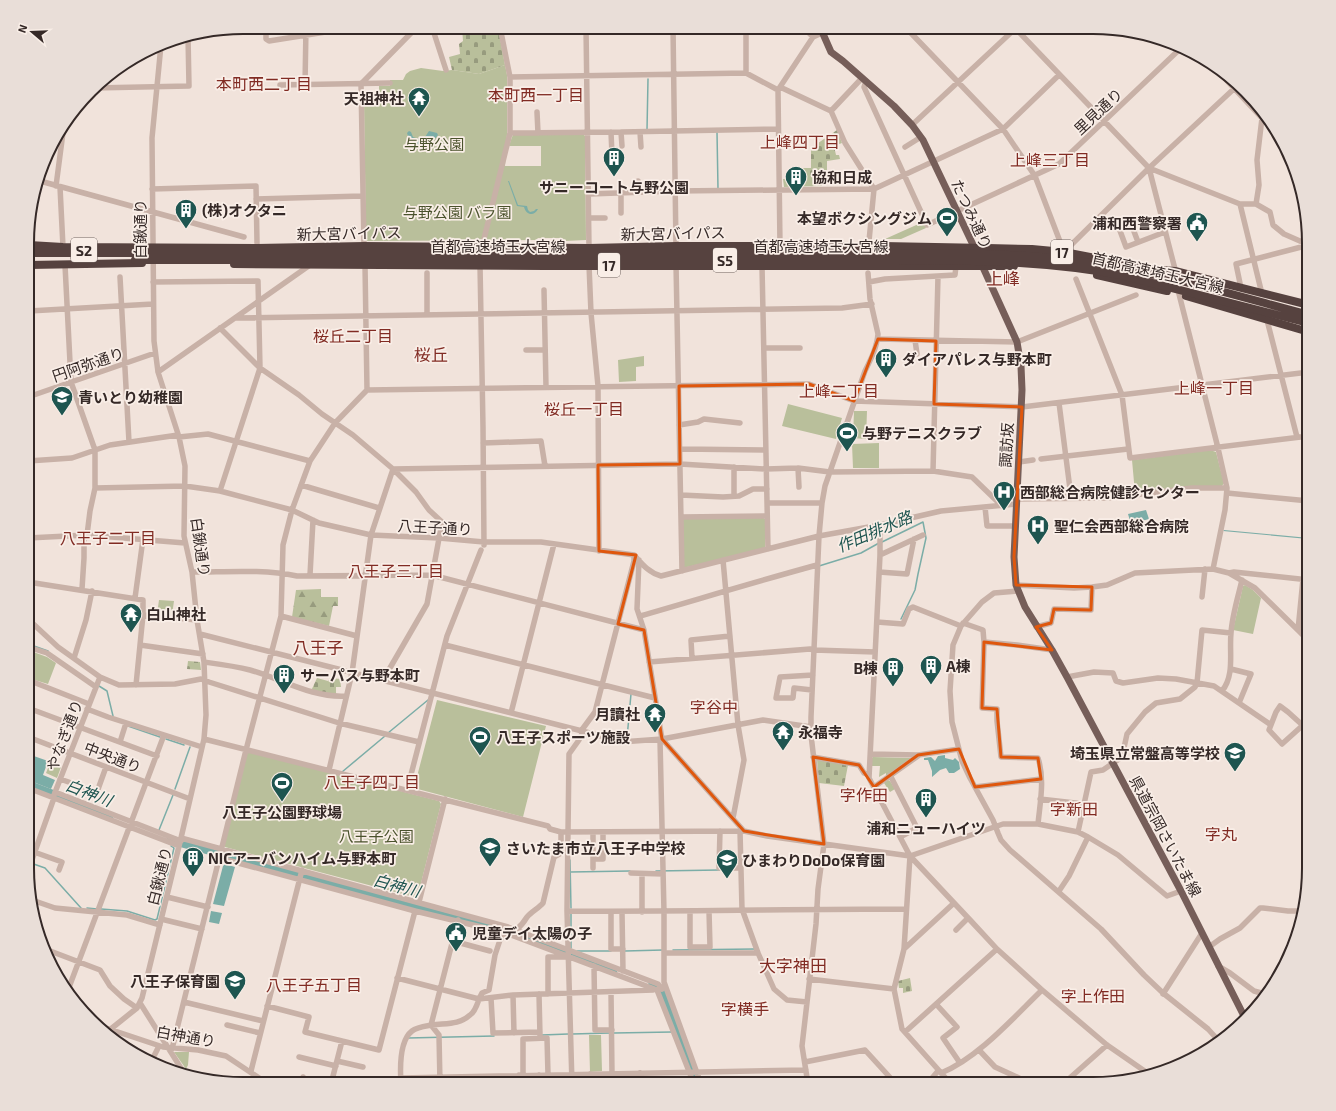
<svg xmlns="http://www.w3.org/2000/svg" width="1336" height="1111" viewBox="0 0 1336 1111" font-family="'Exo 2','Noto Sans JP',sans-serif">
<defs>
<pattern id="forest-firs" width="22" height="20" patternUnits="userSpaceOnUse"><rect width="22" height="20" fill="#b9bf9b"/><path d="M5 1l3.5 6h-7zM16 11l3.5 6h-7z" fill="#979b7e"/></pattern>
<pattern id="cemetery-stones" width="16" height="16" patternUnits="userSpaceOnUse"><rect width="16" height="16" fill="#b9bf9b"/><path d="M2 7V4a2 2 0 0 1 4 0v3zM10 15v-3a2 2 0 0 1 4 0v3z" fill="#979b7e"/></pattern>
</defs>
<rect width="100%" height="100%" fill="#f1e3db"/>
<path fill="#b9bf9b" d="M505,65L507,75V134L505,166H541V146H509L512,137L513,135L583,134L585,136L586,240L565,241L561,238H538L536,240L366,241L364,101H379V86H390V80H403L406,74L410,71L421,68L443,71L452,70L479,74Z
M923,222L926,228L901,239H885Z
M644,356V366L636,367V381L619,382L618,360Z
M788,404L842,418L836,439L782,426Z
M854,411H867L866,439L853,438Z
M879,443V468H853L852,444Z
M1210,450L1216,452L1224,483L1222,486L1135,493L1132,460Z
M762,517L765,519V549L683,568V519Z
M1245,585L1253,590L1261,598L1253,634L1233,630L1243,586Z
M159,600L174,601L172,615L157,614Z
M28,650L47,657L56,663L48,684L28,678Z
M437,700L546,726L523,817L414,788Z
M249,752L439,801L441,804L418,895L414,897L225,847L224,844L247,753Z
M873,757L910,758V760L886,776V773L879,777L880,766H871L872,758Z
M50,763L61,767L57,778L46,773Z
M888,780L890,781L895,789L890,792L884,783Z
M589,1035H601L602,1071L590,1072Z
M174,1052H189L188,1065L186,1069Z"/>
<path fill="url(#forest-firs)" d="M321,589V597H338V606H333L329,626L292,617L296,590Z"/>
<path fill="url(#cemetery-stones)" d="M462,27H498L505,65L479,74L452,70L449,57L460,54L459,44L463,41Z
M837,130L842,143L834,146L836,155H839L840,159L827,161V183L822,184V186L784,187L783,179H795V168H811V148Z
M188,661L200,662L201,670L187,669Z
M317,678L328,681L330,678L340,679L341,687H336V695L311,691Z
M817,759L848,765L844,786L819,783Z
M910,978L912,991L903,993V988H899L898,981Z"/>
<path fill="#7bada7" d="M409,131L411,132L413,137L419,139L425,137L429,131L437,133L438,135L430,145H425L408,152L409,139L407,133Z
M508,181H509L518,205L527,206L528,210L530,212L534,211L536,209H538C534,217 526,215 524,207L517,206Z
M1146,510L1149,519L1131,524L1128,514Z
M1224,530L1309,538L1308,539L1223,531Z
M28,754L48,761L43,775L55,780L51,789L28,780Z
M945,755V758L953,760L955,758L959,762L960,769L954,773H949L946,768L940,770L932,777V771L928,760H924V758L931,757L935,761L938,756Z
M225,864L235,867L224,906L213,904L223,866Z
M211,911L222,913L219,924L209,922Z"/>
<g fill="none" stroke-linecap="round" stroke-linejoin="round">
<path stroke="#7bada7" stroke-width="1.5" d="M647,130L648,79
M717,132L718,189
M882,542L923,522L926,538L918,574L915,590L901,619
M819,566L861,553L879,543
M31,645L48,651
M99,686L107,691L113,716
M128,726L160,737
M388,733L428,700
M611,736L622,739L627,738L631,694
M166,739L184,745
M342,772L385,736
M175,789L190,747
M159,830L173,795
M570,860L571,908
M28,862L45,868L81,908
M656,871L720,870
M570,872L630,871
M87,908L97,909
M101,909L127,911L155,920L157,919L174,848L171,846
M571,912V948
M673,950L755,949
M577,951H611
M625,951L663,950
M614,1033L672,1032
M572,1034L610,1033
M542,1035L568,1034
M408,1038L494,1036"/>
<path stroke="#7bada7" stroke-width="9" d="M28,785L109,816
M171,840L507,930L613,970
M652,986L660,989L664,995L697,1084"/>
<path stroke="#c8b1a7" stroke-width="5.5" d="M266,27V39L269,41L357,27
M432,27L446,70
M586,27L589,248
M673,27L676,249
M746,27V73
M803,27L813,37
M913,27L909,31L1003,129L1035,176L1064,252L1149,168L1238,85
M1014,27L1149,168L1240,204
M173,39L187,40
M1218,71L1262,118L1257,160L1259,185L1256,204
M510,77L746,73L778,90
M866,81L864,87L927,225L1059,164L1182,47
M280,85L390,83
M305,85L306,27
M780,87L831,111L845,143L874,189L869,241
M94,88L189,86L188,36
M831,111L862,78
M537,112L538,133
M912,125L1017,27
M611,132L612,155
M621,132L622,146
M640,132L641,147
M510,133L621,132L778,129
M905,147L921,137
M1149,168L1176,273
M40,181L244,237
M638,181V193
M56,186L64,125
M60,187L63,247
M152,189L256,186L257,243
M621,193V213
M589,194L675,191L874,189L1003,129L1059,75
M256,199L362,196
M30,211L32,245
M589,218H605
M1138,242L1130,221L1119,228L1126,247L1165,232
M364,246L361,84L417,27
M780,246L778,90L813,37L822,33
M482,247L510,133V77L500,27
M676,264L682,571
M65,265L71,382L95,450V488L90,511L87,535
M480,265L483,427L484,545
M589,265L591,313L598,386L599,551
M762,266L768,549
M427,273V315
M120,277L129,442
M1076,279L1122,395L1130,458L1309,436
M153,282L258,281L260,368L220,491
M869,282L885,279L955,275L956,266
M1241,288L1236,264L1309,245
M544,290L546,387
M1179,294L1218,448L1227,488L1225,510L1213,569
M1262,294L1240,204H1256L1270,212L1273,225L1284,234L1309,245
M29,311L153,304
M235,318L842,308L872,304
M1267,320L1297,437
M220,328L260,368L299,395L322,414L353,435L393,469L416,492L429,510L442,522L427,604L383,680
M878,339L1017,342L1136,295
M915,340L917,354
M764,348H800
M526,350H545
M158,372L310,265
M367,390L809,384L854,401L1022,407L1309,372
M28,397L155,353
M1059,403L1070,489L1060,498
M679,425L698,422L704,419L740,423
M179,437L208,434L310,461
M483,443L541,441L545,466
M680,449L766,450
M1041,459L1128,449
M28,461L72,458L110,445L178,435
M1019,462L1033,460
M798,468L799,487
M933,471L938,276
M301,485L379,508
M95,488L185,486L220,491L292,510L319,523L371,535L439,538L484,542H541L634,555C642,564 649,573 661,576L819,536L880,525L941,511L1016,504
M1227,493L1309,501
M681,495L723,497L739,496L753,489H767
M734,496V467
M1016,499L1109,498L1192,488H1227
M767,503H822
M985,507L987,526H1015
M681,517L767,516
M880,525V555L869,778L910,856L971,921L997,949L1041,989L1107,1045L1146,1072L1149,1073
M28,538L87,535L185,543
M880,555L923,535
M639,560L637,609L644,630L662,739L744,831
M723,560L738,725L744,760L733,818
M192,572C227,572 262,569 297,576L432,575L644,630
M879,572L907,574L914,539
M1229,573L1234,572L1309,580
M310,575L313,520
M28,582L143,600V615L136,685
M1016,585L1074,588L1092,587L1107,585L1135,573L1213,569L1229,573L1255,588L1309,641
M82,589L84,558V535
M1018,591L994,593L982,602L961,626L953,645L950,691L952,722L962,761L970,778L993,820L998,833L1001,840L1010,850L1101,929L1144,975L1163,993L1208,1029L1218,1040
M1202,597L1205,569
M135,598L143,539
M143,615L197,620
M281,616L357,636
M640,616C699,599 758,581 817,565
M28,619L58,647L100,677L119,685L175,684L201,679L209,682L339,723L419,742
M877,622L903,624L909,609L913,607L961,626
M963,623L983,630L984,642L1017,645L1052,650
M1036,627L1051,623L1054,609L1091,610L1092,587
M1298,630L1303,579
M1299,631L1309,632
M200,634L586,732L621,742L662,739L763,720L811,727
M984,642L982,708L997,709V721L1001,757L1038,758C1045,779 1040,803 1038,824
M140,645L203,654
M445,645L655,698
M28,647L47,653L96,687
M74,658L86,620L92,591
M692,658L691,640L730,636
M204,662C219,664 235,666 250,670C282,679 312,698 346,696
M649,662L810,649L814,650L875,652
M1231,669L1251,674L1239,703
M1067,677L1094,672L1113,673L1116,681L1123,683L1158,678L1176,679L1214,686L1271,725
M28,680L89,704
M812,690L794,688L793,698H776L780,677L813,675
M1222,691C1235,675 1229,652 1231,633C1232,616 1238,597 1242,580
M28,708L157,756
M87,709L108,717L202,747
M511,713L554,544
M1302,726L1282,744L1269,730L1276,712L1280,706L1288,712L1309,731
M581,731L595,712L634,561V555
M28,737L190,799
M204,739L548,826L550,829L561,832L744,831L767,836L910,856L1003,824H1038L1078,832L1088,837L1118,855L1167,896L1181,891
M660,740L664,912V982L701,1084
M120,742L126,723
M871,754L918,755L959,749
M813,757L859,765L864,773L869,775
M329,770L352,673L371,535L393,469L680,464L766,469L798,468L830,472L933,471L972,477L1002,506
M890,775L917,828L900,837
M60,779L97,792L106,767
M874,787L918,756
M975,787L1041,779
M28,788L179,846
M407,790L447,636L481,550
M55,792L181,841
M54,795L100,677
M1040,799L1084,804
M720,831L719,868H741
M740,831L742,909L758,953L774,989L787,1000L807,1002
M593,832V868
M1078,832L1091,772L1103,770L1122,757L1127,734L1145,712L1156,703L1180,699L1195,687L1197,683L1202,630L1231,633
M181,838L508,927L658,984L662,989
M34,852L62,862L59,870
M910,856L904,949L894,989L902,1029L951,1084
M220,858L415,911L379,1050L305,1032L309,1017L267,1006
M593,859H603V832
M28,871L54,798
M631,873L663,874
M1059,891L1069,876L1088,837
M167,897L208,907
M32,900L55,908L127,915L160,925
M419,902L445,799
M415,911L506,933L657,990L694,1084
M567,911C680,912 793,909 906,909
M690,911V947H710L709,911
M611,912V949H623
M622,912L623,971
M642,912V874
M161,919L202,929
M516,930C521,926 524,922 527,917C532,911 539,908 543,903L554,857L561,853V832
M956,930L968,918
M507,931L500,940L495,955L489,990L482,993L479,999L513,995L653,990
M453,941L490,951
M1209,947L1220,939L1240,928L1260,908H1263L1288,911H1301
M45,949L100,970L110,986L124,999L137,1008
M904,949L954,903
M664,953H758
M594,966L595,1030H612
M1218,966L1230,973L1254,991L1265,994
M397,978L479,999C477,1005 475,1012 470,1015C459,1025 446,1023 432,1025C427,1026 417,1027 412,1031C399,1041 400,1069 401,1084
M809,979L894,989
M68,990L164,735
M611,992L612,1074
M539,994L540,1036
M548,994V957H565
M1163,994L1202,933
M513,995L514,1033
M491,998L493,1033L540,1032
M184,1002L263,1021
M140,1003L184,1073
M936,1004L957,1027L943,1038L960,1063
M94,1024L163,1047L198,1050L226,1056L268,1084
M227,1025L260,1033
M107,1032L137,1008L142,998L181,838L204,739L206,715L204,662L197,620L192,572L184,536L185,466L179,437L158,372L154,341L152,138L161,45
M905,1032L997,949
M172,1049L246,750L281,616L283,545L292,510L310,461L335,423L367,390L365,265
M979,1050L995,1067L1019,1078L1025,1084
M299,1057L336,1066
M337,1061L363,1067
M151,1062L159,1046
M805,1062L865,1050L896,1084
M251,1071L302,870
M640,1073L641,1084
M941,1073C977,1059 1014,1017 1042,990
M590,1074V1084
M606,1074L607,1084
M519,1075V1084
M523,1075V1039L547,1038L548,1075
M539,1075V1084
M401,1078L806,1070
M1070,1078L1076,1084
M301,1084L303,1077
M321,1084L323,1079
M331,1084L342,1041
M440,1084L439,1035L431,1025L458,920
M572,1084L567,911L569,754L579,740L583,731
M808,1084L802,1046L816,924L818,889L824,844L811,735V717L819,536L822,503L825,486L865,371C871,359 877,347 878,334L870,299L868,273
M927,1084L938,1071
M1063,1084L1107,1045"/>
<path stroke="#765e59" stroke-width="7" d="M820,27L831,52L843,61L894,106L912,125L923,140L976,251
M981,263L1017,342L1021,366L1022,390L1014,557L1016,585L1025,607L1052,650L1067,677L1181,891L1246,1020"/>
<path stroke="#56423f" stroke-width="8" d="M29,245L63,247L257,248L364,246L589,248L676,246H883L987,248L1032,249L1064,252L1148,268L1168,275
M29,253H139
M234,264L545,266H1014
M29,265L142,263
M1161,270L1175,271L1309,305
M1097,275L1167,291
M1186,296L1309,332"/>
<path stroke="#56423f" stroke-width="8" d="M139,253H894C960,253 1026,253 1091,263C1165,274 1237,296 1309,315
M135,260H895C971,260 1046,261 1121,275L1309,323"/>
</g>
<path fill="none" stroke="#df570d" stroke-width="3" stroke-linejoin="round" d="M878,339L936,341L934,404L1022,407L1014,557L1016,585L1092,587L1091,610L1054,609L1051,623L1036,627L1052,650L984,642L982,708L997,709L1001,757L1038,758L1041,779L975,787L959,749L918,755L874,787L859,765L813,757L824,844L744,831L662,739L644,630L618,624L636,555L599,551L598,465L680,464L679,386L809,384L854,401Z"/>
<defs>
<g id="temple-pin" transform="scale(1.15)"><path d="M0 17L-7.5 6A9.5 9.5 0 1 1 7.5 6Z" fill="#1e5550" stroke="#f9eee7"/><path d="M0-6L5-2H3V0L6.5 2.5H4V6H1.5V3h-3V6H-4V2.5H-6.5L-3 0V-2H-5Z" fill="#fff"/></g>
<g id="building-pin" transform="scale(1.15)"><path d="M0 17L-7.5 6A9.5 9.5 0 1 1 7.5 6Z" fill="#1e5550" stroke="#f9eee7"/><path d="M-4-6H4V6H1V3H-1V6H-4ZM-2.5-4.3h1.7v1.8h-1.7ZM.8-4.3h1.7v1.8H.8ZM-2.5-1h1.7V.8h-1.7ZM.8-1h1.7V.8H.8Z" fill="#fff"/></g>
<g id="stadium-pin" transform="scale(1.15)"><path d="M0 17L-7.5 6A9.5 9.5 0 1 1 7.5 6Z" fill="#1e5550" stroke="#f9eee7"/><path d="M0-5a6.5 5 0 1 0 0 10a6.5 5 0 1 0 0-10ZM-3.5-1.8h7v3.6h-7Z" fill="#fff"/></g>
<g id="civic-pin" transform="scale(1.15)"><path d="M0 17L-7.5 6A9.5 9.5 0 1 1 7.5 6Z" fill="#1e5550" stroke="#f9eee7"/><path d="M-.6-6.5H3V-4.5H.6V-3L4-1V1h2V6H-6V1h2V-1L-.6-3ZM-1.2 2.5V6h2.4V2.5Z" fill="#fff"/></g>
<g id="school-pin" transform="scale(1.15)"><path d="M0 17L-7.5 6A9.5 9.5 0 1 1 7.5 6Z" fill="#1e5550" stroke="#f9eee7"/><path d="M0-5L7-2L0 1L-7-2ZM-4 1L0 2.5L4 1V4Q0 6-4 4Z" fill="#fff"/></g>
<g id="hospital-pin" transform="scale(1.15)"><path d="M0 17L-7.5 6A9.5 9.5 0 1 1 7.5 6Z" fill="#1e5550" stroke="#f9eee7"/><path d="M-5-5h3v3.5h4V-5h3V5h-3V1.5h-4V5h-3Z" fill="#fff"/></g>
</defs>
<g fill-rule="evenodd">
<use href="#temple-pin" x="419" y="98"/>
<use href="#building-pin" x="614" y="158"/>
<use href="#building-pin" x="796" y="177"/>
<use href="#building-pin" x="186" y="210"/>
<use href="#stadium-pin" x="947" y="218"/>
<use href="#civic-pin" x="1197" y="223"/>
<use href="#building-pin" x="886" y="359"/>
<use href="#school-pin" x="62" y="397"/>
<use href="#stadium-pin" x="847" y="433"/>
<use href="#hospital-pin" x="1004" y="492"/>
<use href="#hospital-pin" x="1038" y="526"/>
<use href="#temple-pin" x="131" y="614"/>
<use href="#building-pin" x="931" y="666"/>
<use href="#building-pin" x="893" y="668"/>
<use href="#building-pin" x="284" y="675"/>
<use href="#temple-pin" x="655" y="714"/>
<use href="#temple-pin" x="783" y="732"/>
<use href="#stadium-pin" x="480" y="737"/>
<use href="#school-pin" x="1235" y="753"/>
<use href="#stadium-pin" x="282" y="783"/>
<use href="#building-pin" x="926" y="799"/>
<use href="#school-pin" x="490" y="848"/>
<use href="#building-pin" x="193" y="858"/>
<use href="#school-pin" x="727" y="860"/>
<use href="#civic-pin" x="456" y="933"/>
<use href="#school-pin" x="235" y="981"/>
</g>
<g text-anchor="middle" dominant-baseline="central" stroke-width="3.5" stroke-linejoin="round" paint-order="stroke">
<g fill="#f9eee7" stroke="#706461" stroke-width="1">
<rect x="71" y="238" width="26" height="24" rx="3"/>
<rect x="1051" y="240" width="22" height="24" rx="3"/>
<rect x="713" y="248" width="24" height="24" rx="3"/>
<rect x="598" y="253" width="22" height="24" rx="3"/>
</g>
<g font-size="14" font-weight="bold" fill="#352927">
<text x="84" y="250">S2</text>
<text x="1062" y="252">17</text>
<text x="725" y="260">S5</text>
<text x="609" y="265">17</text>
</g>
<g font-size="15" font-weight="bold" fill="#352927" stroke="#f9eee7" text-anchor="start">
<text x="404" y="98" text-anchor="end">天祖神社</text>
<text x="812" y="177">協和日成</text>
<text x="614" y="187" text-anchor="middle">サニーコート与野公園</text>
<text x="202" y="210">(株)オクタニ</text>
<text x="932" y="218" text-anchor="end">本望ボクシングジム</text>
<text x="1182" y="223" text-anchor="end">浦和西警察署</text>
<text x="902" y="359">ダイアパレス与野本町</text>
<text x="78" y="397">青いとり幼稚園</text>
<text x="862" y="433">与野テニスクラブ</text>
<text x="1020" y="492">西部総合病院健診センター</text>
<text x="1054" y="526">聖仁会西部総合病院</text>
<text x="146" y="614">白山神社</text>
<text x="946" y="666">A棟</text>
<text x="878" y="668" text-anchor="end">B棟</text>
<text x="300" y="675">サーパス与野本町</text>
<text x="640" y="714" text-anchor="end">月讀社</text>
<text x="798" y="732">永福寺</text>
<text x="496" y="737">八王子スポーツ施設</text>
<text x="1220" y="753" text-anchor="end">埼玉県立常盤高等学校</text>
<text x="282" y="812" text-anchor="middle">八王子公園野球場</text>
<text x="926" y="828" text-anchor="middle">浦和ニューハイツ</text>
<text x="506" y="848">さいたま市立八王子中学校</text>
<text x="208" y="858">NICアーバンハイム与野本町</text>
<text x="742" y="860">ひまわりDoDo保育園</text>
<text x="472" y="933">児童デイ太陽の子</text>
<text x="220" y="981" text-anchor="end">八王子保育園</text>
</g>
<g font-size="15" fill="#352927" stroke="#f9eee7">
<text transform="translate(1098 111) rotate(-43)">里見通り</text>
<text transform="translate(972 214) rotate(65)">たつみ通り</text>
<text transform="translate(140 229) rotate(-90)">白鍬通り</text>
<text transform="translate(349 233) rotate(-1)">新大宮バイパス</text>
<text transform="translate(673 233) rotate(-1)">新大宮バイパス</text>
<text x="498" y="246">首都高速埼玉大宮線</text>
<text x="821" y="246">首都高速埼玉大宮線</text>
<text transform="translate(1158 272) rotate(13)">首都高速埼玉大宮線</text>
<text transform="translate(88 364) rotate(-19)">円阿弥通り</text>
<text transform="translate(1006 445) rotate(-87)">諏訪坂</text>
<text transform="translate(435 527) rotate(3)">八王子通り</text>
<text transform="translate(201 547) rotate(82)">白鍬通り</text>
<text transform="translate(64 735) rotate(-69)">やなぎ通り</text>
<text transform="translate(113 757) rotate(21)">中央通り</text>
<text transform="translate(1166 836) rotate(62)">県道宗岡さいたま線</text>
<text transform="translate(159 876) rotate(-76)">白鍬通り</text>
<text transform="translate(186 1036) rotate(10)">白神通り</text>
</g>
<g font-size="15" fill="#4a522c" stroke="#f9eee7">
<text x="434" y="144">与野公園</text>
<text x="457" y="212">与野公園 バラ園</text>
<text x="376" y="836">八王子公園</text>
</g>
<g font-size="16" fill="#812b23" stroke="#f9eee7">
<text x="264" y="83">本町西二丁目</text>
<text x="536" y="94">本町西一丁目</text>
<text x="800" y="141">上峰四丁目</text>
<text x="1050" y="159">上峰三丁目</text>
<text x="353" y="335">桜丘二丁目</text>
<text x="1214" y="387">上峰一丁目</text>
<text x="839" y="390">上峰二丁目</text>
<text x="584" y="408">桜丘一丁目</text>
<text x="108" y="537">八王子二丁目</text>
<text x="396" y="570">八王子三丁目</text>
<text x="714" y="706">字谷中</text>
<text x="372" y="781">八王子四丁目</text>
<text x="864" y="794">字作田</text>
<text x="1074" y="808">字新田</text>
<text x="1221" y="833">字丸</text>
<text x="314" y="984">八王子五丁目</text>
<text x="1093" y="995">字上作田</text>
<text x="745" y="1008">字横手</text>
</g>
<g font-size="16" font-style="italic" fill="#1e5550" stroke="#f9eee7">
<text transform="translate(874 531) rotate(-23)">作田排水路</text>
<text transform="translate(89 792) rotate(21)">白神川</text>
<text transform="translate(397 885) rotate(15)">白神川</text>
</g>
<g font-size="17" fill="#812b23" stroke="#f9eee7">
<text x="1003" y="278">上峰</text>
<text x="431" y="354">桜丘</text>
<text x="318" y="647">八王子</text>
<text x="793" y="965">大字神田</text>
</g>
</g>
<path d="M0 0H1336V1111H0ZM243 34H1093A209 209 0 0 1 1302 243V868A209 209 0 0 1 1093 1077H243A209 209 0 0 1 34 868V243A209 209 0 0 1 243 34Z" fill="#e9ded8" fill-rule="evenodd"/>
<path fill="none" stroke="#352927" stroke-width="2" d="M243 34H1093A209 209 0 0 1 1302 243V868A209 209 0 0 1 1093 1077H243A209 209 0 0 1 34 868V243A209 209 0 0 1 243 34Z"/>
<g transform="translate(32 32) rotate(289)" stroke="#f9eee7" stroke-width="3" paint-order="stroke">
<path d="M0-3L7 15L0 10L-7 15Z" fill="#352927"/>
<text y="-6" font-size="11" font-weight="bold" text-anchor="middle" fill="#352927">N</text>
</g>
</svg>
